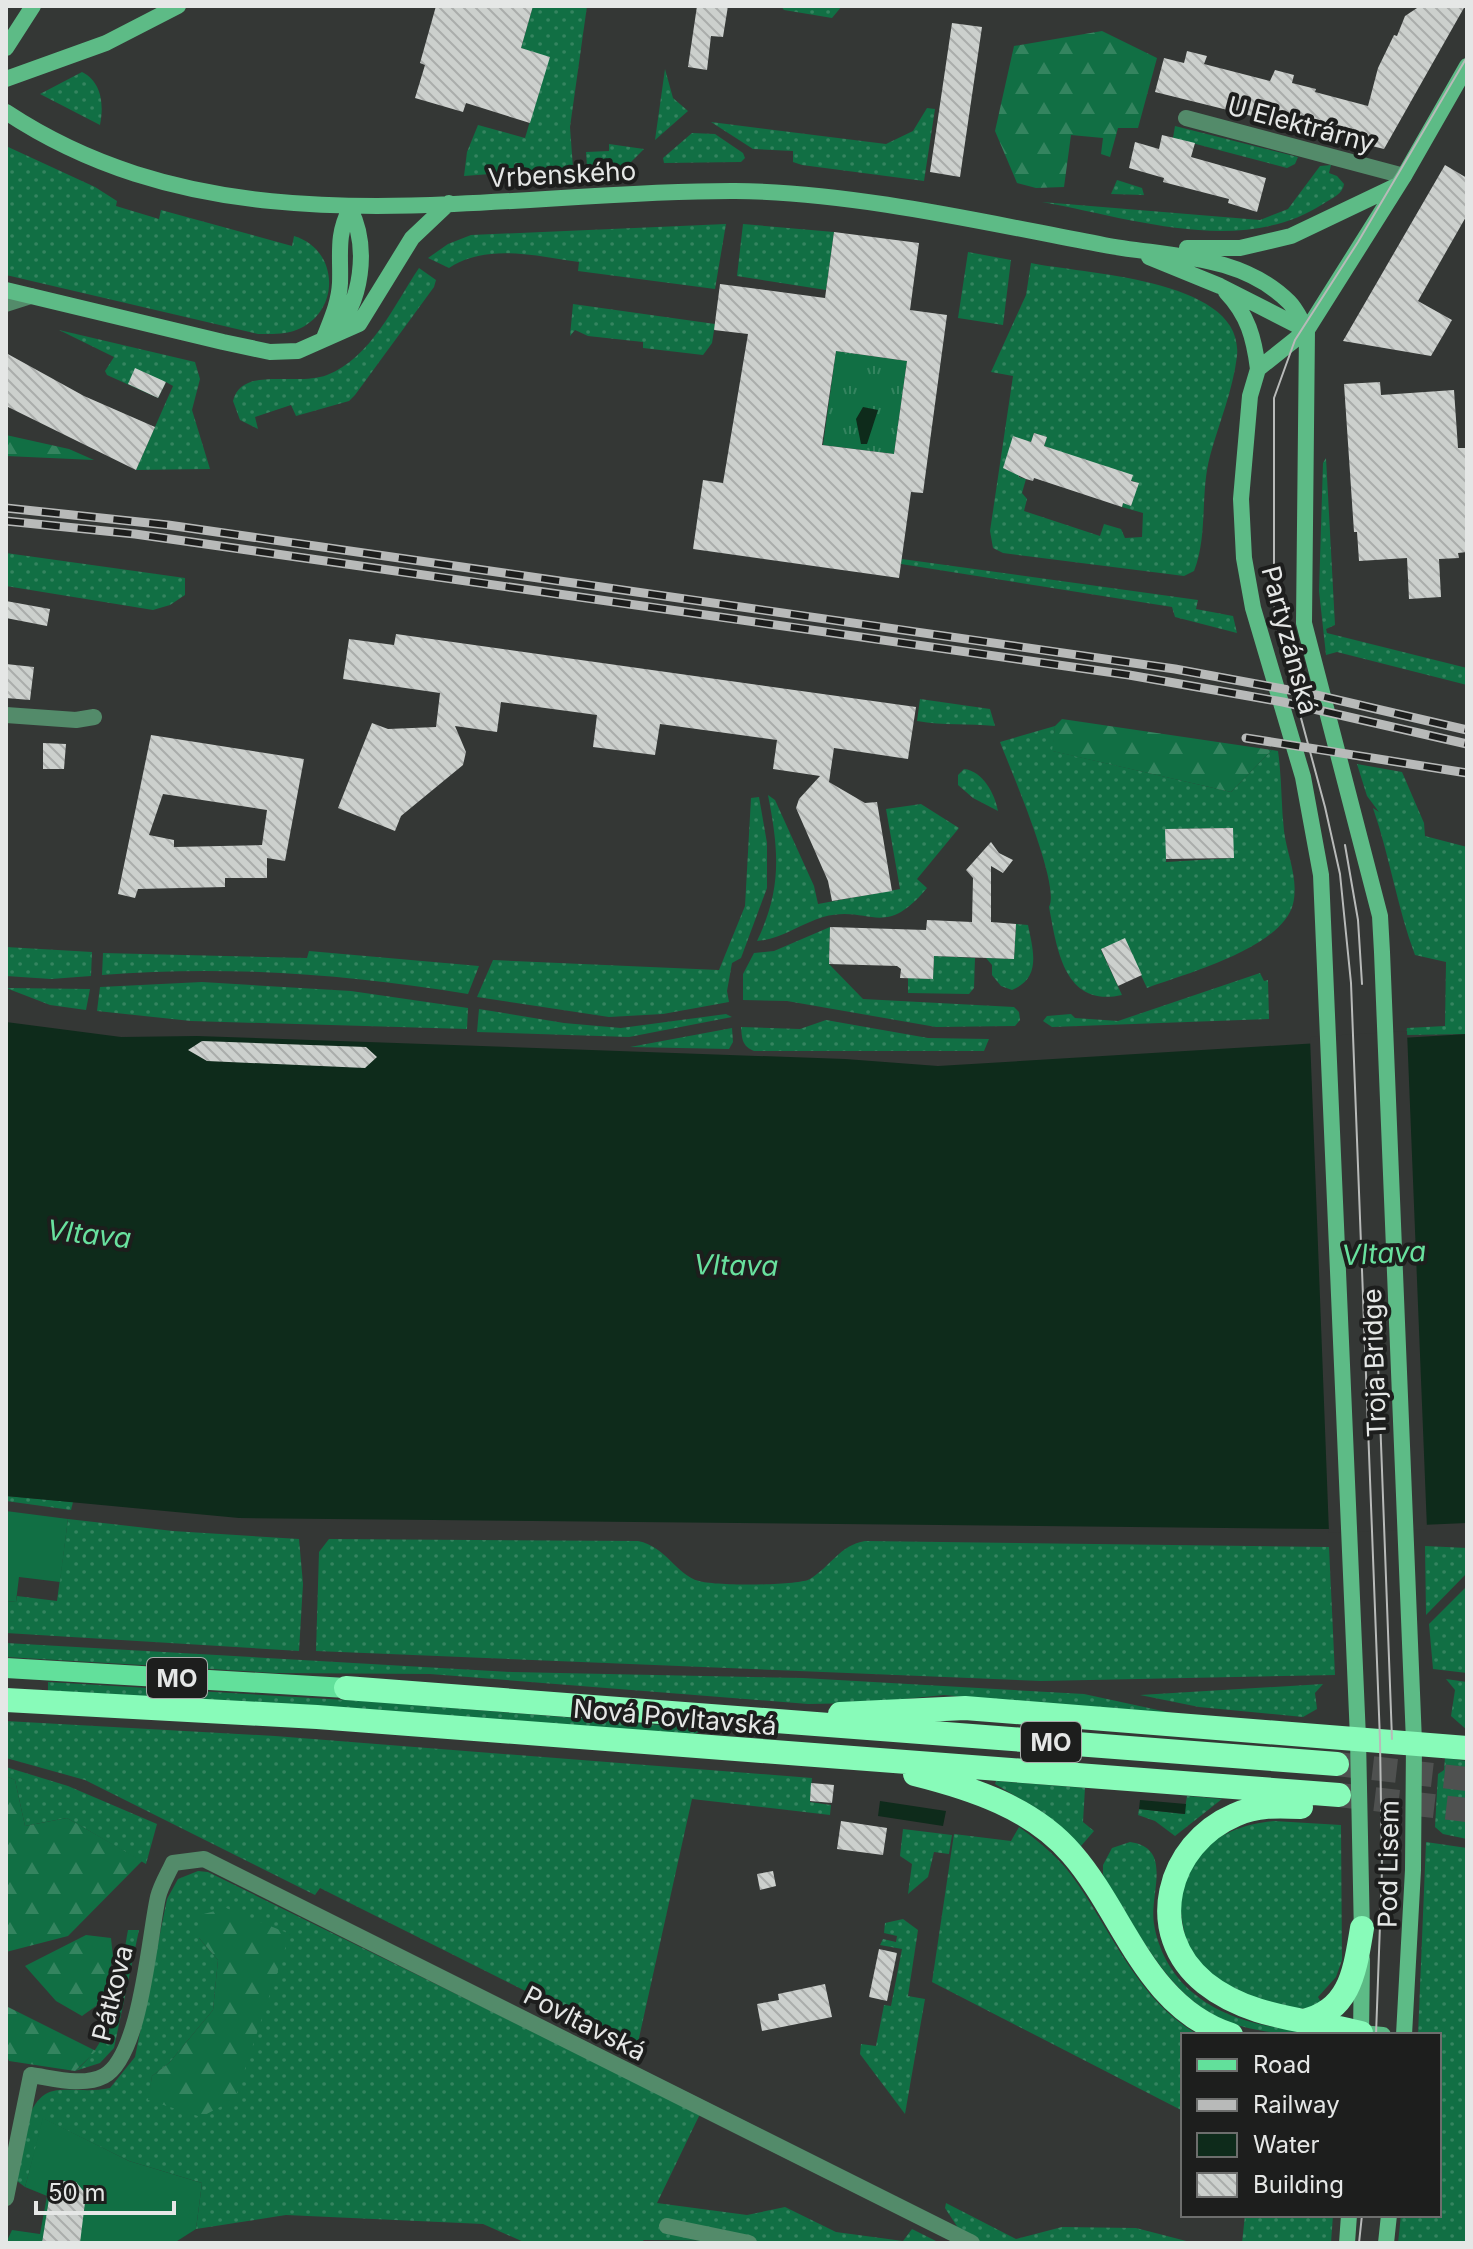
<svg xmlns="http://www.w3.org/2000/svg" width="1473" height="2249" viewBox="0 0 1473 2249" font-family="Inter,sans-serif">
<defs>
<pattern id="grass-dots" width="8" height="8" patternUnits="userSpaceOnUse" patternTransform="scale(2)"><rect width="8" height="8" fill="#116f44"/><path d="M2 2h.1M6 6h.1" fill="none" stroke="#34845f" stroke-width="1.8" stroke-linecap="round"/></pattern>
<pattern id="forest-firs" width="22" height="20" patternUnits="userSpaceOnUse" patternTransform="scale(2)"><rect width="22" height="20" fill="#116f44"/><path d="M5 1l3.5 6h-7zM16 11l3.5 6h-7z" fill="#34845f"/></pattern>
<pattern id="park-tufts" width="24" height="20" patternUnits="userSpaceOnUse" patternTransform="scale(2)"><rect width="24" height="20" fill="#116f44"/><path d="M3 7l-1-3M5 7V3M7 7l1-3M15 17l-1-3M17 17v-4M19 17l1-3" fill="none" stroke="#34845f"/></pattern>
<pattern id="building-back-hatch" width="6" height="6" patternUnits="userSpaceOnUse" patternTransform="scale(2)"><rect width="6" height="6" fill="#ccd0cd"/><path d="M-1 5l2 2M0 0l6 6M5-1l2 2" fill="none" stroke="#aaadab"/></pattern>
</defs>
<rect width="100%" height="100%" fill="#343735"/>
<path fill="url(#grass-dots)" fill-rule="evenodd" d="M533,6H587L570,127L573,168L464,176L467,152L478,125L525,138L549,58L521,48Z
M781,6H850H842L832,18L784,10Z
M665,69L673,98L688,111L655,140Z
M82,72C102,82 104,105 100,125L40,94Z
M927,108L935,109L924,181L802,165L793,162V151L753,149L711,122L886,144L913,131Z
M1175,126L1298,157L1295,164L1287,168L1173,138Z
M692,133L715,134L743,153L745,158L741,162L664,163L663,158Z
M609,144L644,149L627,166L587,167L586,152L609,151Z
M6,146L95,187L117,201L116,206L159,219L161,210L292,246L294,236C338,249 341,308 301,328C287,335 274,334 258,334L6,275Z
M1331,165L1329,173L1337,176L1344,184C1343,194 1332,198 1323,204C1241,257 1131,218 1042,202L1260,220L1288,209L1320,166Z
M1117,180L1142,188L1144,195L1111,194Z
M726,224L715,289L578,271L579,262C536,256 487,243 449,268L428,258L448,244L471,235Z
M743,224L834,232L826,290L737,276Z
M968,252L1011,260L1003,325L958,318Z
M1031,263C1082,274 1245,278 1237,356C1233,390 1219,423 1210,456C1200,493 1208,536 1194,571L1184,576L1003,553L993,548L990,531L1013,376L991,372L1026,295ZM1034,433L1047,437L1044,446L1138,483L1131,505L1123,503L1122,507L1143,513L1142,537L1125,538L1121,529L1104,524L1100,536L1024,511L1027,499L1022,493L1026,479L1019,477L1013,437L1031,442Z
M419,268L436,280L434,287L355,395L349,401L296,416L291,405L255,417L258,429L240,420L233,401C242,365 296,387 327,375C371,358 394,305 419,268Z
M573,304L715,324L712,343L703,355L643,348V342L588,336L575,330L570,336Z
M59,330L195,362L200,379L192,410L210,469L136,470L173,386L166,382L158,398L107,375L105,371L114,357Z
M1326,458L1335,625L1326,629L1327,633L1467,668V685L1337,652L1326,655L1319,591L1323,463Z
M6,553L185,578V595L170,605L153,610L6,586Z
M902,559L1198,600L1196,609L1233,616L1237,633L1175,617L1172,607L901,564Z
M920,699L990,709L995,726C968,723 944,726 917,721Z
M1055,726L1053,751L1231,792L1272,750L1278,751C1282,778 1281,805 1284,831C1287,855 1299,879 1293,904C1282,948 1185,974 1147,988L1124,939L1101,950L1122,995C1064,1008 1057,949 1049,907C1061,885 1011,771 1000,742ZM1233,828V858L1166,862V829Z
M1357,764L1402,772L1424,823L1425,836L1467,847V1034L1406,1035L1407,1028L1445,1026L1446,962L1415,955C1397,907 1390,857 1373,808L1379,812L1367,796Z
M964,769C983,771 995,794 998,811L973,798L958,785V775Z
M768,795L775,800L814,886L818,904L900,889L886,809L921,804L959,828L917,879L927,888C883,941 870,904 823,917C800,924 782,939 757,941C782,889 779,851 768,795Z
M759,797L767,843V888L741,958L732,963L727,991L729,1002L663,1014L609,1017L477,997L493,960L719,970L745,906L751,798Z
M1016,924L1028,925C1033,950 1042,978 1012,990L1001,986L992,975V965L986,958L1014,959Z
M830,927L829,964L863,999L1014,1007L1019,1012L1020,1020L1015,1026L936,1027L787,1001L743,1000V974L754,953L774,951Z
M6,947L92,952L91,976L51,979L6,976Z
M309,951L479,966L468,994C346,974 225,965 102,975L103,953L307,958Z
M934,956L975,958L974,988L969,994L908,993V978L933,979Z
M1260,973L1264,981L1268,980L1269,1019L1052,1027L1043,1021L1047,1016L1071,1014L1075,1018L1118,1021Z
M202,982L351,991L468,1008L467,1029L191,1021L97,1011L100,987Z
M6,988L90,989L86,1010L50,1005Z
M479,1009L564,1023L621,1028L726,1014L732,1017L629,1037L477,1032Z
M826,1020L928,1038L989,1039L984,1051H754C742,1046 742,1039 741,1027L800,1029Z
M732,1028L733,1042L729,1049L630,1047Z
M6,1496L73,1502L71,1510L6,1501Z
M68,1519L173,1531L299,1539L303,1584L299,1651L6,1633V1601L16,1602L17,1596L57,1601Z
M329,1539L638,1541C667,1547 676,1575 699,1581C714,1586 798,1586 810,1579C831,1566 840,1545 865,1541L1329,1547L1335,1675L1041,1681L316,1651L319,1552Z
M1425,1546L1467,1548V1573L1426,1615Z
M1467,1586V1673L1433,1669L1429,1624Z
M6,1643L512,1672L803,1678L1084,1694L1181,1715L944,1695L863,1703L808,1704L430,1674L275,1673L6,1657Z
M1446,1679L1467,1682V1730L1451,1716L1455,1690Z
M48,1682L379,1702L697,1728L700,1731L695,1734L48,1691Z
M1323,1684L1315,1693L1317,1709L1303,1717L1199,1707L1140,1695Z
M6,1721L275,1736L812,1778L810,1802L831,1805L830,1815L692,1799L637,2047L320,1888L315,1895L85,1780L6,1758Z
M1445,1758L1467,1761V1839L1443,1834L1435,1827L1438,1774L1444,1770Z
M6,1767L68,1786L157,1824L146,1864L67,1818L25,1826L15,1780L6,1776Z
M996,1781L1085,1788L1083,1822L1094,1831L1081,1846L1041,1811L995,1784Z
M1187,1796L1222,1799L1175,1836L1155,1821L1138,1815L1139,1809L1184,1814Z
M1274,1821L1341,1825L1342,1960L1336,1977L1318,1997L1322,2004C1297,2013 1281,2007 1257,1998C1238,1991 1217,1984 1203,1969C1190,1955 1186,1943 1183,1925C1170,1863 1215,1826 1274,1821Z
M1019,1827C1041,1843 1062,1860 1077,1883C1114,1936 1140,2003 1199,2035H1183V2111L932,1982L954,1834L1011,1841Z
M903,1829L952,1835L949,1854L934,1852L928,1877L908,1894L912,1864L900,1856Z
M1130,1842C1174,1848 1149,1894 1154,1924C1158,1950 1172,1975 1192,1992C1229,2024 1278,2028 1325,2035C1227,2035 1190,2016 1138,1933C1126,1914 1111,1895 1103,1874V1865L1112,1848Z
M1426,1842L1467,1848V2243H1398L1401,2215H1439V2035H1418Z
M198,1871L208,1872L700,2114L657,2203L747,2215L785,2207L836,2232L903,2241L912,2229L940,2243L643,2240L645,2243H526L483,2224L286,2215L196,2229L202,2183L129,2161L44,2119L25,2187L17,2181C22,2153 22,2091 60,2090C78,2089 91,2092 110,2088L135,2057L167,1899L178,1879ZM290,1934L149,2100L152,2076L169,2063L213,2010L218,1960L199,1938Z
M903,1919L918,1930L908,1996L925,1999L905,2114L860,2054L861,2044L876,2046L884,2005L891,2006L902,1949L880,1945L883,1939L896,1942L897,1936L884,1933L885,1923Z
M128,1930H139L114,2048L100,2063L75,2071C117,2039 119,1979 128,1930Z
M946,2203L1016,2239L1062,2227L1136,2228L1194,2243H968L945,2208Z
M1245,2215H1333L1331,2243H1242Z"/>
<path fill="url(#forest-firs)" d="M1102,31L1157,58L1138,128H1118L1110,157L1101,154L1103,138L1071,135L1064,187L1036,188L1017,183L995,131L1014,46Z
M6,435L69,449L94,460L6,456Z
M1062,719L1272,750L1231,792L1052,751L1055,726Z
M6,1776L15,1780L25,1826L67,1818L142,1861L68,1936L6,1952Z
M226,1908L290,1934L235,2099L201,2117L148,2100L152,2076L169,2063L213,2010L218,1960L199,1938L200,1915Z
M86,1935L111,1938L113,1957L103,2001L82,2016L56,2001L25,1966Z
M6,2006L96,2051L75,2071L9,2061L6,2053Z"/>
<path fill="url(#park-tufts)" d="M836,351L907,361L894,454L823,445Z"/>
<path fill="#116f44" d="M6,1511L68,1519L60,1582L19,1577L16,1602L6,1601Z
M43,2118L129,2161L202,2183L196,2229L174,2243H6L12,2230L40,2234L47,2196L25,2187Z"/>
<path fill="#0e2b1b" d="M863,407L878,410L867,444H861L856,419Z
M6,1022L121,1037L197,1036L845,1059L938,1066L1467,1034V1523L1328,1529L239,1518L6,1496Z
M1140,1800L1186,1804L1185,1814L1139,1809Z
M880,1801L946,1811L943,1826L878,1816Z"/>
<path fill="#343735" d="M1407,1031L1427,1529L1329,1533L1310,1037Z"/>
<path fill="url(#building-back-hatch)" fill-rule="evenodd" d="M436,6H533L521,48L550,57L530,123L466,103L463,112L415,98L425,65L420,63Z
M697,6H728L723,37L711,36L707,70L688,67Z
M1420,6H1465L1384,149L1155,92L1164,58L1184,63L1187,51L1207,56L1204,64L1270,81L1275,70L1294,75L1292,83L1316,89L1315,92L1368,106L1378,68L1394,35L1397,36L1405,16Z
M952,23L982,27L960,177L930,172Z
M1162,135L1195,143L1191,157L1266,178L1257,212L1228,203L1229,199L1163,182L1164,178L1129,168L1135,142L1159,149Z
M1445,165L1467,178V215L1418,301L1452,320L1431,356L1343,341Z
M834,232L919,243L910,310L947,315L923,493L911,492L899,578L693,549L703,480L723,483L748,334L714,330L720,284L825,298ZM836,351L907,361L894,454L822,445Z
M6,353L84,396L155,427L136,470L6,406Z
M135,368L166,382L158,398L128,384Z
M1380,382L1381,395L1454,390L1458,448H1467V552L1458,553L1459,558L1439,559L1441,597L1409,599L1407,558L1359,561L1357,532H1354L1344,384Z
M1034,433L1047,437L1044,446L1133,475L1131,481L1139,483L1131,506L1123,503L1122,507L1034,478L1033,481L1026,479L1003,468L1013,436L1031,442Z
M6,601L50,609L47,626L6,618Z
M396,634L916,707L908,759L834,748L829,782L865,803L877,802L892,891L832,901L828,881L796,808L799,799L820,776L773,769L777,740L660,724L655,755L593,747L597,715L501,702L497,732L455,726L466,752L463,765L401,816L395,831L338,808L372,723L388,729L436,727L440,693L343,679L349,639L394,645Z
M6,664L34,667L30,700L6,698Z
M151,735L304,759L285,861L267,858V878H225V887L138,889L135,898L118,894ZM163,794L267,810L262,845L174,847V840L149,835Z
M43,743L66,744L64,769H43Z
M1233,828L1234,858L1166,859L1165,829Z
M991,842L999,853L1013,860L1003,873L991,866V922L1016,924L1014,959L934,956L933,979L900,978L901,969L897,966L829,964L830,927L926,930L927,920L972,922L973,878L966,870Z
M1125,938L1142,975L1118,986L1101,949Z
M202,1041L366,1047L377,1057L365,1068L207,1061L188,1050Z
M811,1783L834,1785L832,1803L810,1801Z
M841,1821L887,1828L883,1855L837,1849Z
M773,1871L776,1886L760,1890L757,1874Z
M879,1949L897,1953L887,2001L869,1997Z
M825,1984L832,2017L762,2031L757,2004L779,2000L778,1994Z
M62,2181L76,2182L86,2194L80,2243H42L50,2193Z"/>
<g fill="none" stroke-linecap="round" stroke-linejoin="round">
<path stroke="#4f5150" stroke-width="24" stroke-dasharray="24 12" stroke-linecap="butt" d="M1337,1764L1467,1779
M1339,1795L1467,1810"/>
<path stroke="#538b6a" stroke-width="16" d="M1186,118L1404,176
M6,304L31,296
M6,715L76,720L94,717
M6,2198L31,2075C53,2078 83,2087 104,2076C141,2056 149,1937 158,1897C161,1885 168,1874 173,1863L204,1859L972,2243
M667,2226L749,2243"/>
<path stroke="#5dbb86" stroke-width="16" d="M6,48L33,6
M6,79L106,43L178,6
M6,112C227,258 489,190 735,191C854,192 987,223 1104,245C1167,257 1240,253 1289,302C1297,310 1301,321 1307,330L1304,623L1380,916L1382,952L1414,1742L1413,1870L1404,2035
M1187,248H1240L1291,236L1398,185
M1149,257L1220,286L1306,330
M6,290L223,342L270,352L298,351L359,324L412,238L449,203
M1226,292C1248,315 1254,338 1258,369
M332,333C363,304 369,246 350,209
M324,338C331,320 339,303 340,283C341,255 336,235 350,209
M1362,1936L1358,1738L1321,875L1303,777L1253,608L1244,558L1241,499L1250,396L1258,369L1307,330L1404,176L1467,66
M1361,2033L1383,2035
M1361,2035L1362,1959
M1347,2243L1349,2215
M1386,2243L1389,2215"/>
<path stroke="#62e09b" stroke-width="20" d="M6,1668L346,1688"/>
<path stroke="#88fbb9" stroke-width="24" d="M346,1688L1337,1764
M6,1700L317,1717L1339,1795
M840,1714L965,1708L1467,1748
M915,1774C971,1788 1033,1808 1072,1854C1125,1915 1145,2007 1231,2035
M1301,1807C1279,1806 1256,1805 1235,1815C1167,1844 1143,1933 1205,1983C1250,2019 1308,2019 1361,2033
M1303,2021C1351,2011 1355,1969 1362,1928"/>
<path stroke="#b8bab9" stroke-width="2" d="M1345,845L1358,920L1362,984
M1378,1363L1392,1739
M1376,2035L1382,1869L1380,1740L1351,983L1340,874L1325,807L1274,618V398L1295,340L1358,242L1467,57
M1359,2243L1362,2215"/>
<g stroke="#b8bab9" stroke-width="9">
<path id="rail" d="M6,508L168,525L1175,669L1316,695L1467,730
M6,521L135,534L1129,675L1283,702L1467,744
M1246,738L1467,773"/>
</g>
<use href="#rail" stroke="#1d1e1d" stroke-width="6" stroke-dasharray="18" stroke-linecap="butt"/>
</g>
<g text-anchor="middle" dominant-baseline="central" stroke-width="8" stroke-linejoin="round" paint-order="stroke">
<g fill="#1d1e1d" stroke="#a9abaa" stroke-width="2">
<rect x="147" y="1658" width="60" height="40" rx="6"/>
<rect x="1021" y="1722" width="60" height="40" rx="6"/>
</g>
<g font-size="24" font-weight="bold" fill="#e5e7e6">
<text x="177" y="1678">MO</text>
<text x="1051" y="1742">MO</text>
</g>
<g font-size="26" fill="#e5e7e6" stroke="#1d1e1d">
<text transform="translate(1301 124) rotate(15)">U Elektrárny</text>
<text transform="translate(562 174) rotate(-3)">Vrbenského</text>
<text transform="translate(1290 640) rotate(75)">Partyzánská</text>
<text transform="translate(1374 1363) rotate(-92)">Troja Bridge</text>
<text transform="translate(675 1717) rotate(5)">Nová Povltavská</text>
<text transform="translate(1388 1864) rotate(-89)">Pod Lisem</text>
<text transform="translate(112 1993) rotate(-76)">Pátkova</text>
<text transform="translate(585 2023) rotate(27)">Povltavská</text>
</g>
<g font-size="28" font-style="italic" fill="#68e19e" stroke="#1d1e1d">
<text transform="translate(89 1234) rotate(6)">Vltava</text>
<text transform="translate(1384 1253) rotate(-3)">Vltava</text>
<text transform="translate(736 1265) rotate(1)">Vltava</text>
</g>
</g>
<rect width="1473" height="2249" fill="none" stroke="#e5e7e6" stroke-width="16"/>
<rect x="1181" y="2033" width="260" height="184" fill="#1d1e1d" stroke="#6d6e6d" stroke-width="2"/>
<rect x="1197" y="2059" width="40" height="12" fill="#62e09b" stroke="#6d6e6d" stroke-width="2"/>
<text x="1253" y="2073" font-size="24" fill="#e5e7e6">Road</text>
<rect x="1197" y="2099" width="40" height="12" fill="#b8bab9" stroke="#6d6e6d" stroke-width="2"/>
<text x="1253" y="2113" font-size="24" fill="#e5e7e6">Railway</text>
<rect x="1197" y="2133" width="40" height="24" fill="#0e2b1b" stroke="#6d6e6d" stroke-width="2"/>
<text x="1253" y="2153" font-size="24" fill="#e5e7e6">Water</text>
<rect x="1197" y="2173" width="40" height="24" fill="url(#building-back-hatch)" stroke="#6d6e6d" stroke-width="2"/>
<text x="1253" y="2193" font-size="24" fill="#e5e7e6">Building</text>
<path d="M36 2201v12h138v-12" fill="none" stroke="#e5e7e6" stroke-width="4"/>
<text x="48" y="2201" font-size="24" fill="#e5e7e6" stroke="#1d1e1d" stroke-width="6" paint-order="stroke">50 m</text>
</svg>
